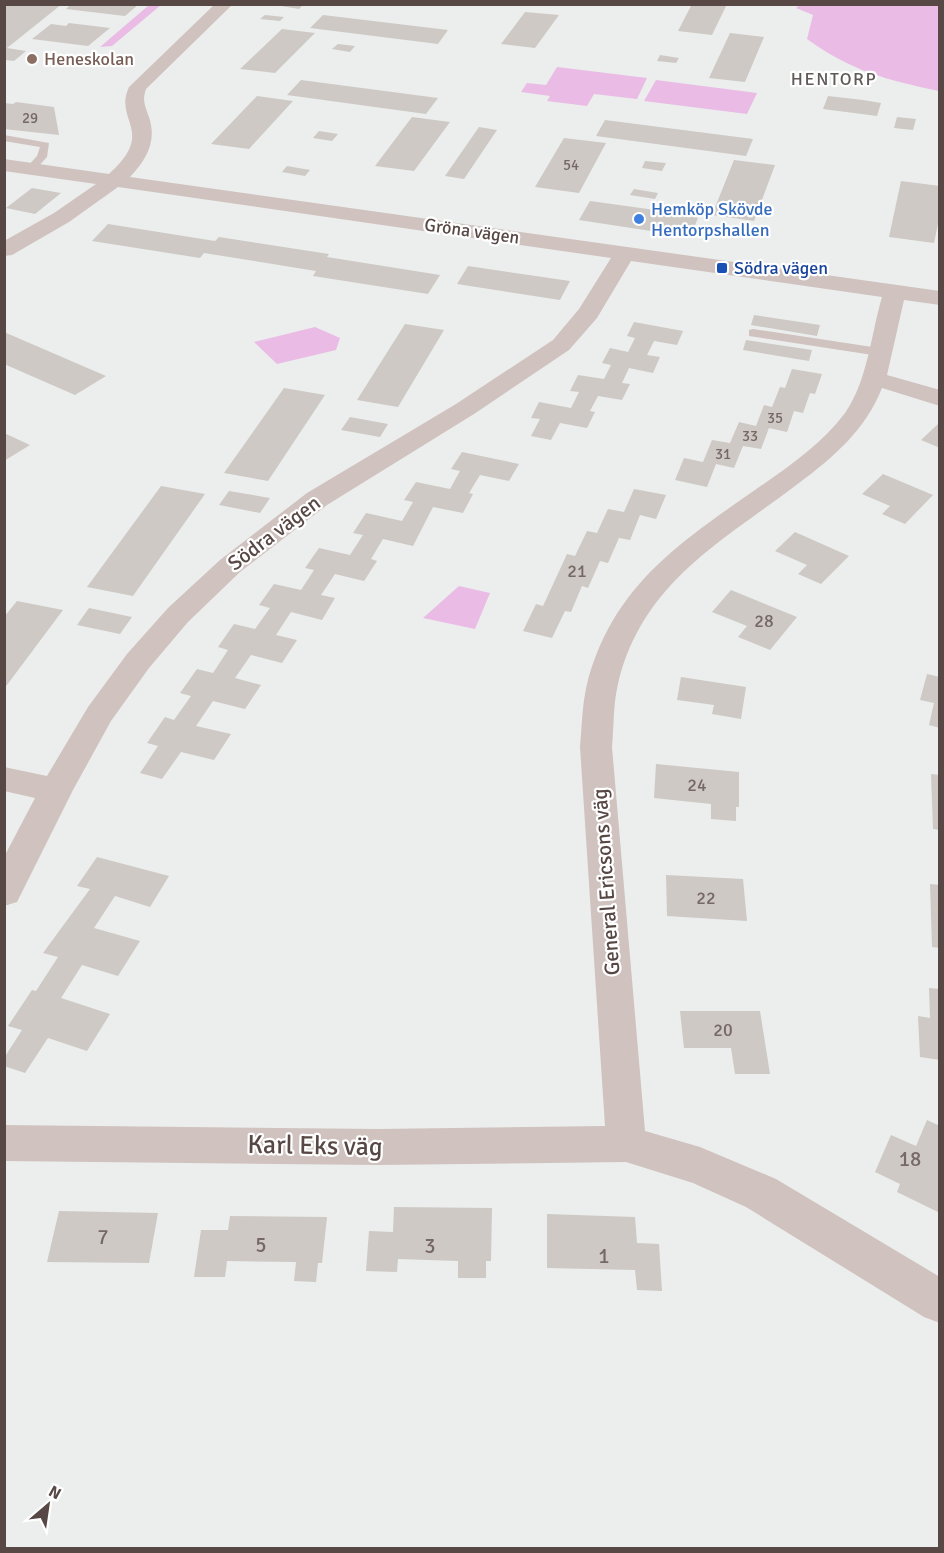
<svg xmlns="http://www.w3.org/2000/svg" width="944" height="1553" viewBox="0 0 944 1553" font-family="Signika,sans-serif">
<rect width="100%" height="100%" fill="#ebeeed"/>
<path fill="#eabbe5" d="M801,4L939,5V91C887,80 851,71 807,39L813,15L796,8Z
M149,5H161L112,46L100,47Z
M557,67L647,78L637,99L594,94L587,106L547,101L550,96L521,92L527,83L546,85Z
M656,80L757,93L747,114L644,101Z
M315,327L340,338L336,350L277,364L254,342Z
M459,586L490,593L475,629L423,618Z"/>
<path fill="#cec9c5" d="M8,4H62L7,48L26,51L14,61L5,60L4,7Z
M71,4H139L125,16L66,9Z
M692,4H727L712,35L678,31Z
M275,5H303L299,9Z
M525,12L559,15L535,48L501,44Z
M265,15L284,17L280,21L260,19Z
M323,15L448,30L438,44L310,28Z
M69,23L110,28L88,46L32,39L51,24L66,26Z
M282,29L315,33L275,73L240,69Z
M730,33L764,37L745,82L709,78Z
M338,44L355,46L350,52L332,49Z
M660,55L679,58L676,63L657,61Z
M301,80L438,98L426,114L287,95Z
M257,96L293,101L249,149L211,144Z
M828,96L863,100L881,103L877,116L823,109Z
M16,102L54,107L59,135L4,129V103L13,104Z
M412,117L450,122L414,171L375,166Z
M897,117L916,119L913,130L894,128Z
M605,120L753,139L746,156L596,136Z
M479,127L497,130L464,179L445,176Z
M319,131L338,134L332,141L313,138Z
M564,138L606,143L579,193L535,187Z
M734,160L775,165L754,221L712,215Z
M645,161L666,163L662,171L642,168Z
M287,166L310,170L305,176L282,172Z
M901,181L940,186V214L934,243L889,237Z
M32,188L61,193L35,214L6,208Z
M634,189L658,193L655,199L630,195Z
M590,201L677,213L698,218L690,237L579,220Z
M108,224L215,241L219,237L329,254L327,257L440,275L428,294L313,276L316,271L204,253L200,258L92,241Z
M468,266L570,281L560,300L457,284Z
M754,315L820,325L817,336L751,325Z
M634,322L683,331L677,345L654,341L647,355L660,357L653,373L629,368L622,383L630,384L622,400L598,396L590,411L595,412L587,428L560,423L551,440L531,436L540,419L531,418L539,402L571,408L579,392L570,391L578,375L604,379L611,365L602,363L610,348L628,352L635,338L627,336Z
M405,324L444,330L398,407L357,400Z
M4,332L106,376L75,395L4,364Z
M746,340L812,350L809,361L743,350Z
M792,369L822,374L815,394L810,393L803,413L794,411L787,432L769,428L761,449L743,446L734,468L716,464L707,487L675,480L684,458L703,462L712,440L730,443L739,422L756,426L764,405L772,407L780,387L785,388Z
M284,388L325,395L268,481L224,473Z
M350,417L388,424L380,437L341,430Z
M938,424L940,425V448L921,440Z
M4,433L30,445L4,461Z
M462,452L519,464L509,481L480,475L469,493L473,494L463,513L433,507L413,546L383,539L371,559L377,561L364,581L335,574L321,595L335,598L322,620L291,612L276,635L297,640L282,663L251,655L235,678L261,685L245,709L213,701L196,726L231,734L214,760L181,752L162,779L140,773L158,746L147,743L165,717L174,720L191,696L180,693L197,669L213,673L228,650L218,647L234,624L255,629L270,608L259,605L274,584L301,590L314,570L305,568L319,548L350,555L363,535L353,533L366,513L402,521L413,502L404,500L416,482L450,489L460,471L451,469Z
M883,474L933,495L905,524L882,514L890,506L862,494Z
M161,486L205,494L133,596L87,587Z
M634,489L666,495L656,519L640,515L630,540L619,538L608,563L600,561L588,588L582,586L571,612L565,611L552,638L523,631L536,604L543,606L567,554L575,556L587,531L597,533L608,509L624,512Z
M229,491L270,498L260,513L219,505Z
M795,532L849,556L821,584L798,574L807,565L775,551Z
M731,590L797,617L770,650L738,637L747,626L712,612Z
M17,601L63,610L4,689V617Z
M89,608L132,617L120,634L77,625Z
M927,674L940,677V728L929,725L934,703L920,700Z
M681,677L746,687L741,719L712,714L714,705L677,700Z
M656,764L739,772V807H736V821L711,819V804L654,798Z
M931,774L940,775V830L933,829Z
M97,857L169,876L150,907L115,896L94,928L140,941L118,976L82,965L61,998L110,1014L87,1051L48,1038L25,1073L4,1066V1058L22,1030L8,1026L32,990L36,991L58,957L43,953L90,889L77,886Z
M666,875L743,879L747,921L667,916Z
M930,884L940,885V948L932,947Z
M929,988L940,989V1060L920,1057L918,1016L930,1018Z
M680,1011H760L770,1074H735L731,1048H684Z
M927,1120L940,1126V1213L897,1192L900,1184L875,1172L891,1135L916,1146Z
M394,1207L492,1208L491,1261H486V1278H458V1261L398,1259L397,1272L366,1271L369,1231L393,1232Z
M59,1211L158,1213L149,1263L47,1262Z
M547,1214L635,1217L637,1243L659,1244L662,1291L637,1290L635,1270L547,1268Z
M230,1216L327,1217L322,1263H318L316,1282L294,1281L296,1262L227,1261L225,1277H194L201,1230H228Z"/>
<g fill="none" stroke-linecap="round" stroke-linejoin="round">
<path fill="#d0c2bf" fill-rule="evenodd" d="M4,135L49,143L47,157L35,170H27L26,168L37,156L40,147L4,141Z
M753,329L879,348L885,352L879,356L749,336V330Z"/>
<path fill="#d0c2bf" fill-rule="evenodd" d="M215,4H233L146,89C142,100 145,106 149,117C157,141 147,159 130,177L940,291V305L904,300L887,375L940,390V406L882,388C866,429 834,457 799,483C723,541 642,582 618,684C613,705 614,726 612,747L645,1131L700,1147L776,1179L940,1277V1323L924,1317L746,1207L693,1183L626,1162L378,1165L4,1161V1125L378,1129L605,1126L580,747C582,726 582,705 587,684C612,587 679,543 755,490C787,468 822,444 845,413C868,380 871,334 882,297L631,261L597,318L569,350L474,414L327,505L240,572L188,622L149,668L111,721L73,790L17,902L4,906V857L35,798L4,791V767L47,776L88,707L127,654L168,608L220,560L307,493L456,404L553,340L579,309L611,258L118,187L69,222L12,255L4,256V241L54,213L96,184L4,171V159L109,174C157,131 113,121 129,87Z"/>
</g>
<circle fill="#8d6e63" stroke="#fff" stroke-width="2" cx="32" cy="59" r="6"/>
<circle fill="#3f7fe0" stroke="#fff" stroke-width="2" cx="639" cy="219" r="6"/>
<rect fill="#1a4fb4" stroke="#fff" stroke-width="2" x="716" y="262" width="12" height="12" rx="3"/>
<g text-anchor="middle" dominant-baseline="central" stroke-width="4.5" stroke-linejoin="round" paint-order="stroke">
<g font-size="15" fill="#756865">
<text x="30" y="118">29</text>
<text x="571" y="165">54</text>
<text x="775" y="418">35</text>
<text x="750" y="436">33</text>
<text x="723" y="454">31</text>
</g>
<g font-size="18" fill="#785e54" stroke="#fff" text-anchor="start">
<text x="44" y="59">Heneskolan</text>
</g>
<g font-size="18" letter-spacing="1.5" fill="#605a59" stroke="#fff">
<text x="834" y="79">HENTORP</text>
</g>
<g font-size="18" fill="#366cbe" stroke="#fff" text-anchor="start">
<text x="651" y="209">Hemköp Skövde<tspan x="651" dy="21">Hentorpshallen</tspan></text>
</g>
<g font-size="18" fill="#574845" stroke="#fff">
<text transform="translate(472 231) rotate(8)">Gröna vägen</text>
</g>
<g font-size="18" fill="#164399" stroke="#fff" text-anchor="start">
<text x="734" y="268">Södra vägen</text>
</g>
<g font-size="18" fill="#756865">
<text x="577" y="571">21</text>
<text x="764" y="621">28</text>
<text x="697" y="785">24</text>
<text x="706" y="898">22</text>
<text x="723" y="1030">20</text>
</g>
<g font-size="21" fill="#574845" stroke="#fff">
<text transform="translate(274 533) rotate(-37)">Södra vägen</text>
<text transform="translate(606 882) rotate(-94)">General Ericsons väg</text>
</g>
<g font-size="21" fill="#756865">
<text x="910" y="1159">18</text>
<text x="103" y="1237">7</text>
<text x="261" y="1245">5</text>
<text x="430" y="1246">3</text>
<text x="604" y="1256">1</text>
</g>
<g font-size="26" fill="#574845" stroke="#fff">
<text transform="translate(315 1146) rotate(1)">Karl Eks väg</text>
</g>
</g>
<rect width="944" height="1553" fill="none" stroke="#574845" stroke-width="12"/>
<g transform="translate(48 1505) rotate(29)" stroke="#ffffff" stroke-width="4.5" paint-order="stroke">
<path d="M0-4.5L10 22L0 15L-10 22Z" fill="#574845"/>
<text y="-9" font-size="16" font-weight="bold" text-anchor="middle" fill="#574845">N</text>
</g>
</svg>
